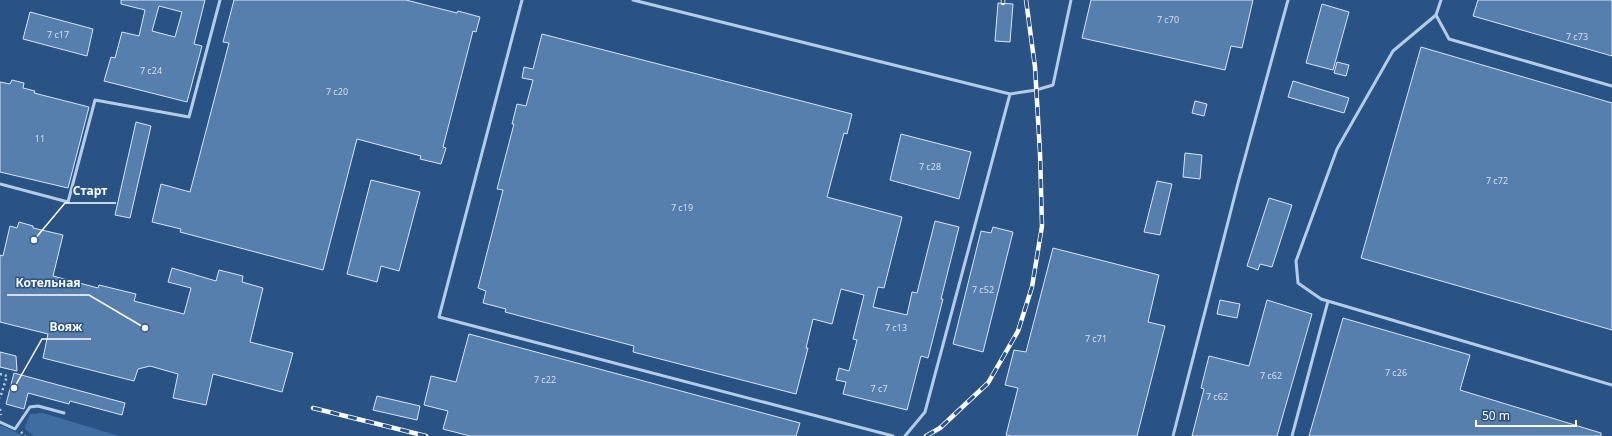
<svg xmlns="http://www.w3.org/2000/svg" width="1612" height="436" viewBox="0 0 1612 436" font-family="'Noto Sans',sans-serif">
<rect width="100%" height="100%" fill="#2a5385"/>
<path fill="#3f6da1" d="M43,413L119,436H34L25,429V427L30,414Z
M0,426H3L23,436H0Z"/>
<path fill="#567fae" stroke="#d8e6f6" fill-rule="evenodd" d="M121,0H205L194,44L202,46L187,102L104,81L111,57L115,58L122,32L139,36L145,10L121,4ZM159,6L182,12L175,37L152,31Z
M234,0H406L457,13L458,11L480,17L476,32L473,31L443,147L446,148L441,164L420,159L421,156L357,139L323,270L180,232L181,229L152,222L161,184L190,192L229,43L223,42Z
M1091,0H1253L1242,48L1231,46L1225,70L1082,38Z
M1478,0H1612V56L1473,16Z
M998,3L1013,4L1010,42L995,41Z
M1322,4L1349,12L1333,70L1306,63Z
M30,12L93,29L87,56L23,39Z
M542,34L852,114L847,134L844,133L827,197L902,217L884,288L878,287L873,307L907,315L912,292L917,293L935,221L959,227L941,299H943L928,358L921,356L907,410L843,394L846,382L836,380L839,368L849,371L857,340L853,339L864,295L841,289L832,324L813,319L806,348H808L796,394L633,352L634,346L505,312L506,309L483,303L486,291L478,288L503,190L497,189L514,124H512L517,104L526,106L533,80L522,78L524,67L533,69Z
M1421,47L1612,103V330L1361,258Z
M1337,62L1349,65L1346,76L1334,73Z
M12,80L24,83L23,88L35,91L34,93L89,107L68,188L0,172V82L10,84Z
M1293,81L1349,98L1344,113L1288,97Z
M1195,101L1207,104L1204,116L1192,113Z
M136,122L151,126L130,218L115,215Z
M901,134L971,152L959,199L890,180Z
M1185,153L1202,155L1200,179L1183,177Z
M371,180L420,192L399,271L381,266L377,282L347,274Z
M1157,181L1172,184L1160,235L1144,232Z
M1269,198L1292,205L1272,267L1260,264L1258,270L1247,266Z
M19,222L33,226V228L63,235L53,276L98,288L99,285L136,294L134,301L184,314L191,288L168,282L172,268L216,281L219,270L243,276L242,282L263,288L250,342L293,353L282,392L213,374L206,405L173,398L178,374L150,366L138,369L134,381L43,358L48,334L0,322V255L3,256L10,226L17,228Z
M993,227L1013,232L983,352L953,344L981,231L991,233Z
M1053,248L1159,275L1148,322L1165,326L1137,436H1011L1006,435L1018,388L1005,385L1014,350L1026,352Z
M1220,300L1240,304L1237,318L1217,314Z
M1267,300L1312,314L1277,436H1192L1204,389L1201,388L1209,356L1249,366Z
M1343,318L1470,355L1460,390L1601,433V436H1309Z
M469,334L800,423L796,436H470L443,429L448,411L424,405L431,376L456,382Z
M0,352L16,356L17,371L0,367Z
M14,373L125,403L122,415L70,401L69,404L28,393L24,409L6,404Z
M377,396L420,406L417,420L373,410Z"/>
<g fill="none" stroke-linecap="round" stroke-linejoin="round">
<path stroke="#b5cce7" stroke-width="2.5" stroke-dasharray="2 3" stroke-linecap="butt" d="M0,374L7,376L0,398
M0,409L1,415
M21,432L25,436"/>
<path stroke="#b5cce7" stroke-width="3" d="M522,0L439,317L893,436
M633,0L1010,94L1036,90L1053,85L1071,0
M1441,0L1436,15L1393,51L1337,149L1296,261L1298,283L1321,299L1612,385
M1436,15L1449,39L1612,86
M0,184L68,202L95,100L189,117L220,0
M0,422L15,429L30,407L38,406L64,413
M905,436L925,412L1010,94
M1173,436L1238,183L1288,0
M1292,436L1328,301"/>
<g stroke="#fff" stroke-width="4.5">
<path id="rail" d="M1003,3V0
M313,408L426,436
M926,436L940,428L988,383L1018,331L1032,287L1042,226L1040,153L1035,67L1026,0"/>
</g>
<use href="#rail" stroke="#2a5385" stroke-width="3" stroke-dasharray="9" stroke-linecap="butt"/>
</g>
<g text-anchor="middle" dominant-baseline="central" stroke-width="3" stroke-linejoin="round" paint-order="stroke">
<g font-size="9" fill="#d5dfeb">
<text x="1168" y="19">7 с70</text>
<text x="58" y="34">7 c17</text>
<text x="1577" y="36">7 с73</text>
<text x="151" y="70">7 с24</text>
<text x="337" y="91">7 с20</text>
<text x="40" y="138">11</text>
<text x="930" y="166">7 с28</text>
<text x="1497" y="180">7 с72</text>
<text x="682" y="207">7 с19</text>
<text x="983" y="289">7 с52</text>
<text x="896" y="327">7 с13</text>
<text x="1096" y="338">7 с71</text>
<text x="1396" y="372">7 с26</text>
<text x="1271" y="375">7 с62</text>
<text x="545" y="379">7 с22</text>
<text x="879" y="388">7 с7</text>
<text x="1217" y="396">7 с62</text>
</g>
</g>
<path fill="none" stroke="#fff" stroke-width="1.5" d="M34 240L65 203H116M145 328L89 295H7M14 388L42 339H91"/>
<g fill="#fff" stroke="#2a5385" stroke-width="1.5">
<circle cx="34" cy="240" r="4"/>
<circle cx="145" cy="328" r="4"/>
<circle cx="14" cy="388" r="4"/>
</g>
<g font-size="12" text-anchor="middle" font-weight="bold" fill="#fff" stroke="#2a5385" stroke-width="3" stroke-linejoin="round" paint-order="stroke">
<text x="90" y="195">Старт</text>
<text x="48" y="287">Котельная</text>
<text x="66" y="331">Вояж</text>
</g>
<path d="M1476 420v6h100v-6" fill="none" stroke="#ffffff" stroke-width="2"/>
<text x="1482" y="420" font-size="12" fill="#ffffff" stroke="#2a5385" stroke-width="3" paint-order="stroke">50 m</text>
</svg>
